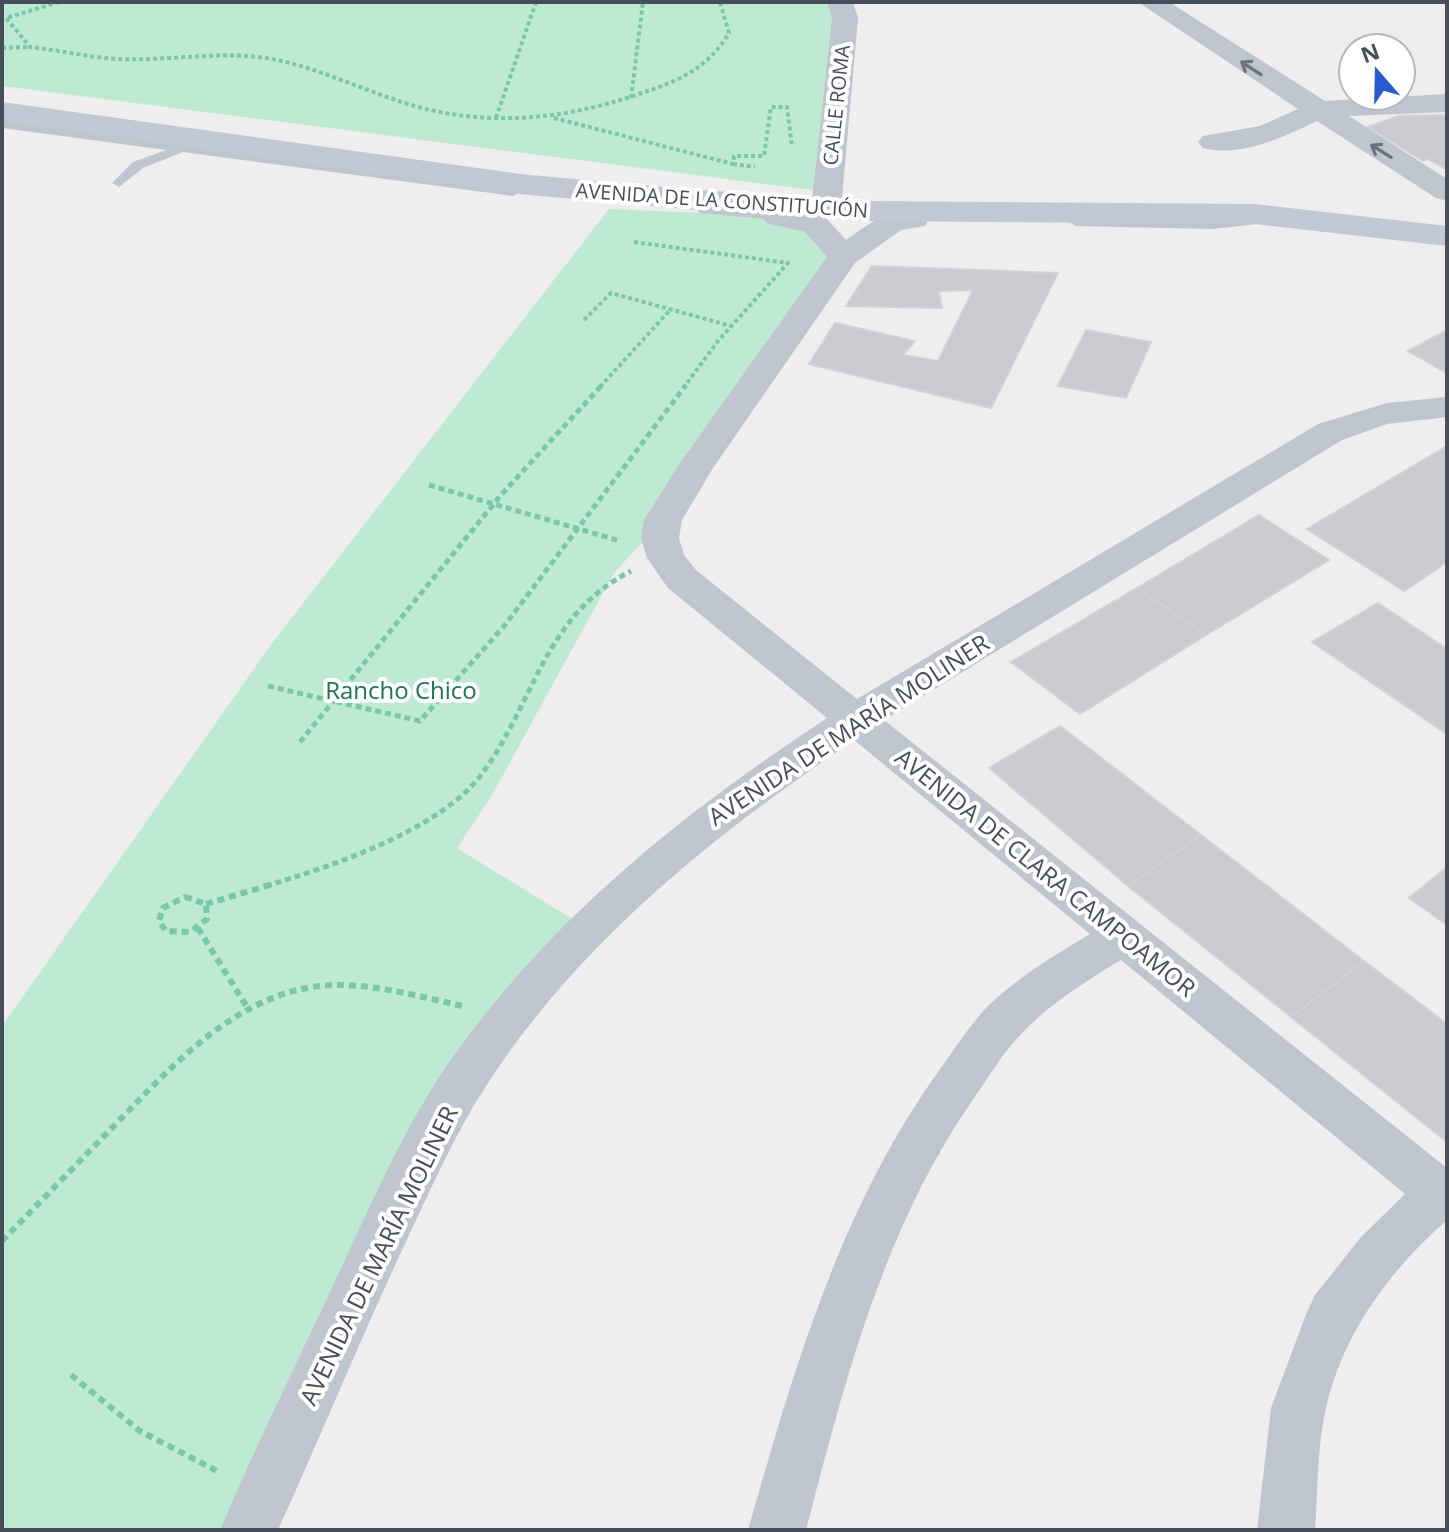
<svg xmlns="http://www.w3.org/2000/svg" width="1449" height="1532" viewBox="0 0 1449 1532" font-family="'Open Sans',sans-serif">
<rect width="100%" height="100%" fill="#efeded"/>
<path fill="#beead4" d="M2,2H840L828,192L2,86Z
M609,209L777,216L836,244L663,520L614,573L492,795L457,848L585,927L515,1010L249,1530H2V1026L273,642Z"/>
<path fill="#cacbd1" stroke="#d1d2d8" stroke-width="2" d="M1447,115V170L1428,159L1423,161L1368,127L1398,116Z
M872,266L1058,273L991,408L809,364L835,323L915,341L903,355L938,361L973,290L939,291L942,308L846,306Z
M1086,330L1151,342L1126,398L1058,386Z
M1447,330V373L1408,351Z
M1447,446V562L1404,591L1307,529Z
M1259,515L1329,560L1206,635L1137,588Z
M1137,588L1206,635L1080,714L1011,662Z
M1378,603L1447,649V734L1312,642Z
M1060,726L1201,835L1128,886L989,768Z
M1201,835L1364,961L1291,1017L1128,886Z
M1447,867V925L1409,898Z
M1364,961L1447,1024V1142L1291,1017Z"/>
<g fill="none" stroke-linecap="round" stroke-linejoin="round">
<path stroke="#79c6a9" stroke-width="4" stroke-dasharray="4 3" stroke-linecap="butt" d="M59,2L6,18L30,47C60,50 90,58 120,59C169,61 217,51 266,58C310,65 351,85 393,99C473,128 556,122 636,95C676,82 707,70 729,33L720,2
M2,48L29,47
M631,98L643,2
M496,118L536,2
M554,118L733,164L734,156H764L771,107H787L792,147
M733,164L755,167
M634,242L788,263L718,341L684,387
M584,320L611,293L731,326
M600,387L670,310"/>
<path stroke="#79c6a9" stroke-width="5" stroke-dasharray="6 4" stroke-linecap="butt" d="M429,485L620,541
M268,686L420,721L505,625L686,385
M300,742L501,495L602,385
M266,886C330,867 440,830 481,775C535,703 543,616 631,571"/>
<path stroke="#79c6a9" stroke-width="6" stroke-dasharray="7 5" stroke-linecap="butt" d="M185,897L206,904L207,919L190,932L166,931L159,921L163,908Z
M206,904L273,884
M198,928L250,1012
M2,1241C37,1205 73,1168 108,1132C167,1072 230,997 319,986C367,981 416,996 463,1006
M71,1375L140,1431L219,1472"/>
<path fill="#bfc5ce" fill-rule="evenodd" d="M2,120L513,188L520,192L513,196L183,152L143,168L119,187L112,183L133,162L166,150L2,128Z
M705,206L788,213L795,217L788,221L700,213L698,210Z
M1252,217L1257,218V224L1212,229L1076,226L1069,222L1076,218L1212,221Z"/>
<path fill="#bfc5ce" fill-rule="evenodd" d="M827,2H853L858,18L841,209L837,216L826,218L846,240C871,222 893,205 925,212L929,219L925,226L901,230L855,263L713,468L682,520L679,538L684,555L696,570L857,699L1318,424L1387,403L1447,397V417L1387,424L1342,440L884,720L1447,1168V1220C1390,1270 1343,1333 1326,1408C1317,1446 1318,1490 1315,1530H1257L1271,1408L1307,1312L1315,1295L1361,1237L1405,1194L1121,960C1086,981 1051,1003 1023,1032C1003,1052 988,1078 972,1101C883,1230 845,1380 806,1530H748C794,1369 840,1209 938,1072C955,1049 970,1024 990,1004C1020,976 1055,955 1090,934L854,740C714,835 578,943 486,1086C456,1132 434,1182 411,1231C364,1330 323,1431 278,1530H220C256,1445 298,1361 337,1277C374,1198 410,1113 463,1043C562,909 689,809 827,718L668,588L647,558L641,538L644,520L678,466L827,257L805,232L766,223L762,216L766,209L777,207L815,215L811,209L832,18Z
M1138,2H1169L1325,101L1447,94V112L1349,116L1447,179V201L1436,198L1317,121C1284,137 1240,158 1203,148L1198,142L1203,136L1260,126L1298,109Z"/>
<path fill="#c1c8d4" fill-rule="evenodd" d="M2,102L520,174L684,189L873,201L1254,204L1447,226V246L1254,224L873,221L684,209L520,194L2,120Z"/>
</g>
<defs><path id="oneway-shaft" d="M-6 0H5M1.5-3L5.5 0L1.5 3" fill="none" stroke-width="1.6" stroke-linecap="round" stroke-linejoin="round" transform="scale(2)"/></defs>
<g stroke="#6b727c">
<use href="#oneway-shaft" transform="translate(1251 68) rotate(-147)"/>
<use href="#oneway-shaft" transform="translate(1381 151) rotate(-148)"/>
</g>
<g text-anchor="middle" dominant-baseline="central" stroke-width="8" stroke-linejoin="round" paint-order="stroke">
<g font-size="20" fill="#474e59" stroke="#fff">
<text transform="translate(836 105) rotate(-84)">CALLE ROMA</text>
<text transform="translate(722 200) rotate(4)">AVENIDA DE LA CONSTITUCIÓN</text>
</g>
<g font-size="24" fill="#1d7453" stroke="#fff">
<text x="401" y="689">Rancho Chico</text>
</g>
<g font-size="24" fill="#474e59" stroke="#fff">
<text transform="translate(848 729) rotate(-33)">AVENIDA DE MARÍA MOLINER</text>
<text transform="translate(1046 872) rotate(39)">AVENIDA DE CLARA CAMPOAMOR</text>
<text transform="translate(378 1255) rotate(-64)">AVENIDA DE MARÍA MOLINER</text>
</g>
</g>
<rect width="1449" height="1532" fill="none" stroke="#474e59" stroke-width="8"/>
<g transform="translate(1377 72) rotate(340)"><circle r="38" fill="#ffffff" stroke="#b5b8bd" stroke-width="2"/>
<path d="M0-6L14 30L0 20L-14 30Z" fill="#275cd0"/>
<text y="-12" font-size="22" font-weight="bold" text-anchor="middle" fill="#474e59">N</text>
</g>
</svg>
